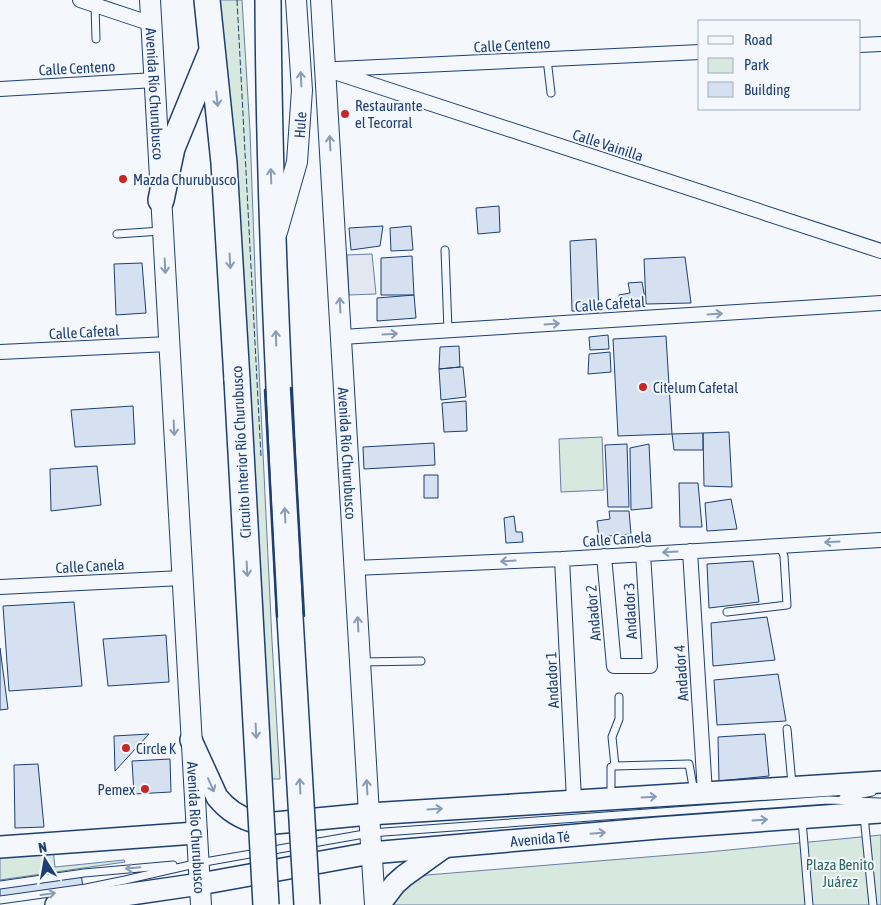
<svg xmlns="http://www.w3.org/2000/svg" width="881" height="905" viewBox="0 0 881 905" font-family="'Asap Condensed',sans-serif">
<rect width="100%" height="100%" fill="#f4f7fb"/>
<path fill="#d7e8df" stroke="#687fa3" d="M215,0H242L250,131L257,327L272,641L280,779H263Z
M602,437L604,490L561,492L559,439Z
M881,835V905H386L405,883L427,875L708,852Z
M53,849L55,867L124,860L125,862L0,880V853Z"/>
<path fill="#e3e8f0" stroke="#687fa3" d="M372,254L376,294L349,295L347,255Z"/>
<path fill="#d5e0f0" stroke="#1d3f73" d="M499,206L500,232L478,234L476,208Z
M383,226L380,246L351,250L349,228Z
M411,226L413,250L391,251L390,228Z
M596,239L599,312L572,311L570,241Z
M412,256L414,295H381V258Z
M685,257L691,303L646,304L644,259Z
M142,263L146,313L116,315L114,264Z
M642,282L646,304L621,305L619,295L630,293L628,283Z
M414,295L416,318L377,321V298Z
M608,335L609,349L590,350L589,337Z
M666,336L672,434L618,436L613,339Z
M459,346L460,367L439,369L440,347Z
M610,352L611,372L588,374L589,354Z
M460,367H463L466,397L441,400L439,369Z
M466,401L467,431L444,432L442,403Z
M133,406L135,444L75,447L71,410Z
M729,432L732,487L704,486L703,433Z
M703,433V450H674L672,434Z
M434,443L435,465L364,469L363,447Z
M627,444L629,507H608L605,445Z
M649,444L652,508L631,510L630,448Z
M97,466L101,505L51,511L50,469Z
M424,475H438V498H424Z
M679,483H698L702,527H680Z
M731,499L737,529L707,531L705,503Z
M609,511H629L631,534L599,537L597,521L610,519Z
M514,516L516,532H522L523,542L506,543L504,518Z
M753,561L759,602L709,608L707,564Z
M74,602L82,686L9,691L3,606Z
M767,617L775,660L713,666L711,623Z
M166,635L169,682L108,686L103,639Z
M0,648L8,709L0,710Z
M778,674L786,721L717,725L714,680Z
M149,734L115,771L114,736Z
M765,734L769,776L719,781L718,737Z
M170,759L171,792L134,794L132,761Z
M38,764L44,827L15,828L14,765Z
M81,873L83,888L0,899V884Z"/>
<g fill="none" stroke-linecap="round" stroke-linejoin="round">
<g stroke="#1d3f73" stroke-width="9">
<path id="service" d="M95,5L96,39
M547,59L551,93
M117,234L161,231
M445,250L448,330
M727,612L787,605L784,556L780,546
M360,662L421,661
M787,729L792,784
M615,766L612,737L619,719V697
M611,796V767L615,766L689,764L694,792
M843,798L872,792
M864,816L873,905
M802,820L809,905
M0,885L84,873L173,865
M0,900L86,888L125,880L199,863L370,833L828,800L881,802"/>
</g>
<g stroke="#1d3f73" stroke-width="16">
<path id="minor" d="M80,0L152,24
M860,45L881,44
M325,69L881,251
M336,69L700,52
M0,89L155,80
M342,337L881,303
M0,352L169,344
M690,551L705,793
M604,556L614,666H650L643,553
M562,559L574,800
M355,568L562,559L881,540
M0,587L182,578"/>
</g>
<g stroke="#1d3f73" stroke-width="22">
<g id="secondary">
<path id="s1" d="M150,0L201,905"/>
<path id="s2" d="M321,0L369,814L375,905"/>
<path id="s3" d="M277,232L297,162L302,90L296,0"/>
</g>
</g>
<g stroke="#1d3f73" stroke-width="24">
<g id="primary">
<path d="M191,740L217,797C229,812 245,821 264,824L369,814L881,782"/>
<path d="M0,847L196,833"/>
<path id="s4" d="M56,905L200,884L371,853L658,828L881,812"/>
<path d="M379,905L395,884L404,876L443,848"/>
</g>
</g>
<g stroke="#1d3f73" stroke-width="28">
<path id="motorway" d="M207,0L224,163L237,380
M268,0C269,206 280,411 290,617
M161,200L172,148L211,53"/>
</g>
<use href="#service" stroke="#f4f7fb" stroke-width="7"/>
<use href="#minor" stroke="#f4f7fb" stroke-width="14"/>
<use href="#secondary" stroke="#f4f7fb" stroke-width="20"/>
<use href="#primary" stroke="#f4f7fb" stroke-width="21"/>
<use href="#motorway" stroke="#f4f7fb" stroke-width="25"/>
<g stroke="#1d3f73" stroke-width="28" stroke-linecap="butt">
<path id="motorway-bridge" d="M237,380L266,905
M290,617L307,905"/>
</g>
<use href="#motorway-bridge" stroke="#f4f7fb" stroke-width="25"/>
<path stroke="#1d3f73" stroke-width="1" stroke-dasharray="6 2.5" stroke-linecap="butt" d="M237,0L261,457"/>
<path stroke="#1d3f73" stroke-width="2.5" d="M291,388L304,616
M265,390L277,617"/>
</g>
<defs><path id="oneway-shaft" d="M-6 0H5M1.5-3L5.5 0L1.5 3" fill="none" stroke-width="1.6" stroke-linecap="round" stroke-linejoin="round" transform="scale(1.25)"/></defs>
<g stroke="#889bb7">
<use href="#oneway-shaft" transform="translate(301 79) rotate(-93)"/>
<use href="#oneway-shaft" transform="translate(217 99) rotate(84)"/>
<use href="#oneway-shaft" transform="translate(330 143) rotate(-93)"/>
<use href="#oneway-shaft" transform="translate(271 176) rotate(-92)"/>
<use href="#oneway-shaft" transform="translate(230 261) rotate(87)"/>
<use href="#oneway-shaft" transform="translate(165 266) rotate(87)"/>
<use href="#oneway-shaft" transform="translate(340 305) rotate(-93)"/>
<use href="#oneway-shaft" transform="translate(715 314) rotate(-4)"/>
<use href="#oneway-shaft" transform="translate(552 324) rotate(-4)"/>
<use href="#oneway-shaft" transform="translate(390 334) rotate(-3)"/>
<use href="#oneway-shaft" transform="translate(276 338) rotate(-92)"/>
<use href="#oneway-shaft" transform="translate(174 428) rotate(87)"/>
<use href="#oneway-shaft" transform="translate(285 515) rotate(-93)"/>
<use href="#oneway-shaft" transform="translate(832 542) rotate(177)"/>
<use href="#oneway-shaft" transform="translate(670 552) rotate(177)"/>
<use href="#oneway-shaft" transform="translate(508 561) rotate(177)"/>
<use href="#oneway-shaft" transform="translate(247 569) rotate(87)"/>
<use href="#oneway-shaft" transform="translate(358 624) rotate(-93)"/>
<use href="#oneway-shaft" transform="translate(256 731) rotate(87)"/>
<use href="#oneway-shaft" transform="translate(211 785) rotate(66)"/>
<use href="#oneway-shaft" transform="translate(300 786) rotate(-93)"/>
<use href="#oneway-shaft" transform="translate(367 787) rotate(-93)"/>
<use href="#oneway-shaft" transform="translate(649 797) rotate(-3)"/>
<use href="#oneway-shaft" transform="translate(435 809) rotate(-4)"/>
<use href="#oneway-shaft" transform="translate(760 820) rotate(-4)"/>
<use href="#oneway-shaft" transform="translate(598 833) rotate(-5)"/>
<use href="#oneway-shaft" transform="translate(133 868) rotate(175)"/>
<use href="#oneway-shaft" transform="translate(48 894) rotate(-8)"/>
</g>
<g fill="#c62828" stroke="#f4f7fb" stroke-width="2">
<circle cx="345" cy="114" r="5"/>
<circle cx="123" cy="179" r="5"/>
<circle cx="643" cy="387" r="5"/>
<circle cx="126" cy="748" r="5"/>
<circle cx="145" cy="789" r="5"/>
</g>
<g text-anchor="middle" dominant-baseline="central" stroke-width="4" stroke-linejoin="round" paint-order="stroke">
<g font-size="15" fill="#1d3f73" stroke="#f4f7fb">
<text transform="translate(512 45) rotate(-3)">Calle Centeno</text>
<text transform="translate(77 68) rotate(-3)">Calle Centeno</text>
<text stroke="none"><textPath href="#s1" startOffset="94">Avenida Río Churubusco</textPath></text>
<text stroke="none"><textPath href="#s3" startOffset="110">Hule</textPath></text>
<text transform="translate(608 145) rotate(18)">Calle Vainilla</text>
<text transform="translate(610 304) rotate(-4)">Calle Cafetal</text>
<text transform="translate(84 332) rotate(-3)">Calle Cafetal</text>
<text transform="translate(241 452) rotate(-93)">Circuito Interior Río Churubusco</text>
<text stroke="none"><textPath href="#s2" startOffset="454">Avenida Río Churubusco</textPath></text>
<text transform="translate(617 539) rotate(-4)">Calle Canela</text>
<text transform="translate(90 566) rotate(-3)">Calle Canela</text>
<text transform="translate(630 611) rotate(-93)">Andador 3</text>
<text transform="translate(593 613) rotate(-95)">Andador 2</text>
<text transform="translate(681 673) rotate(-94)">Andador 4</text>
<text transform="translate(552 680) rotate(-93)">Andador 1</text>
<text stroke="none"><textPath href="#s1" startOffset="829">Avenida Río Churubusco</textPath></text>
<text stroke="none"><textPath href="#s4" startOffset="489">Avenida Té</textPath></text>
</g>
<g font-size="15" fill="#1d3f73" stroke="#f4f7fb" text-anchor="start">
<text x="355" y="105">Restaurante<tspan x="355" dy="17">el Tecorral</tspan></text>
<text x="133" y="179">Mazda Churubusco</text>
<text x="653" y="387">Citelum Cafetal</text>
<text x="136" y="748">Circle K</text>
<text x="135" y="789" text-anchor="end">Pemex</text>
</g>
<g font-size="15" fill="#2c6c60" stroke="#f4f7fb">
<text x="840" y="864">Plaza Benito<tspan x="840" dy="17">Juárez</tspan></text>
</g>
</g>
<rect x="698" y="20" width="162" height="90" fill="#f4f7fb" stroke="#9eadc5"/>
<rect x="708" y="36" width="25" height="8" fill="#f4f7fb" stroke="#9eadc5"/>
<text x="744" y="45" font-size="15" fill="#1d3f73">Road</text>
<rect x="708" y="58" width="25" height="15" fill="#d7e8df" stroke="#9eadc5"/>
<text x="744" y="70" font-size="15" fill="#1d3f73">Park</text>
<rect x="708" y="82" width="25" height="15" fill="#d5e0f0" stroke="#9eadc5"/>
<text x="744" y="95" font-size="15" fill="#1d3f73">Building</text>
<g transform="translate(45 860) rotate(349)" stroke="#f4f7fb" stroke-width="4" paint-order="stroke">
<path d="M0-4L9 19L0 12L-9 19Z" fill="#1d3f73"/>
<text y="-8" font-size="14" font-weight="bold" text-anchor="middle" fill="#1d3f73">N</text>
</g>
</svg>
